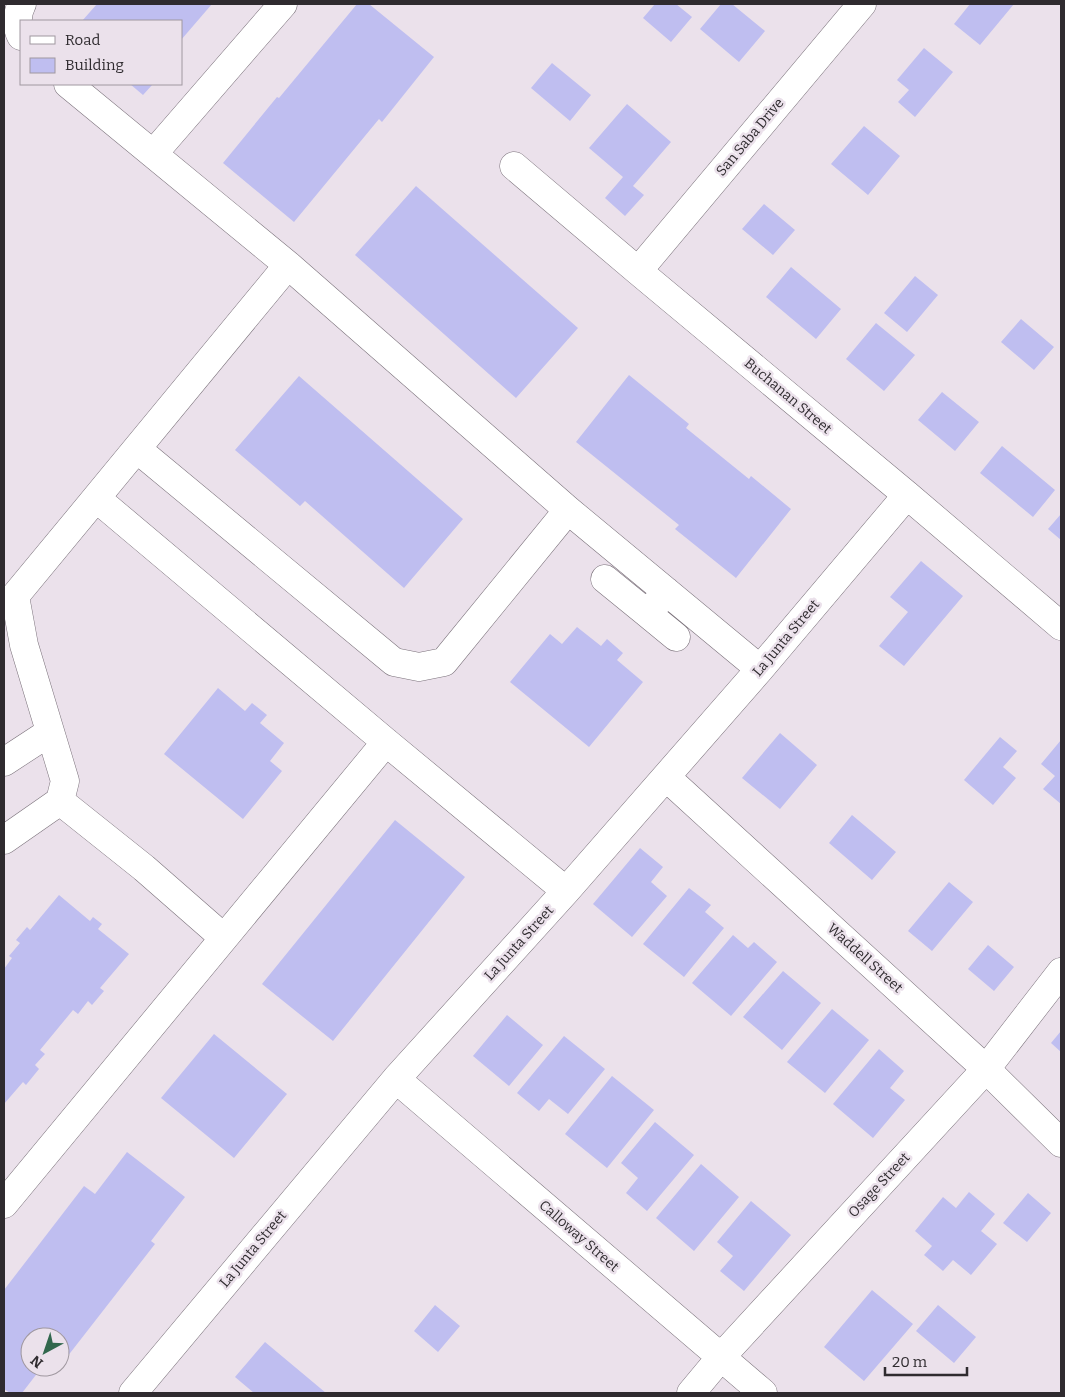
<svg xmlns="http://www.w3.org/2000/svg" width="1065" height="1397" viewBox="0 0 1065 1397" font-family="Bitter,serif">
<rect width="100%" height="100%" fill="#ebe1eb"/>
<path fill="#bfbef0" d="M97,4H212L181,40V21H82Z
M357,4H369L434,57L382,122L379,119L294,222L223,163L277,97L279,98Z
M655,4H676L692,17L671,42L643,18Z
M721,4H732L765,31L739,62L700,29Z
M970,4H1014L980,45L954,24Z
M924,48L953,72L915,117L898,102L909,90L897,80Z
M552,63L591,95L570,121L531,88Z
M130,84H153L143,95Z
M627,104L671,142L633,186L644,195L625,216L605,198L623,177L589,148Z
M864,126L900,156L868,195L831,164Z
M416,186L578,328L516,398L355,255Z
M764,204L795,230L773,255L742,229Z
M791,267L841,309L816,339L766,297Z
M915,276L938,295L907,332L884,313Z
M1021,319L1054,347L1034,370L1001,342Z
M876,323L915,355L884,391L846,359Z
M629,375L689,424L686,428L749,479L751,476L791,509L736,578L675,529L679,525L576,442Z
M299,376L463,519L404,588L305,501L300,506L235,450Z
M942,392L979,422L955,451L918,420Z
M1002,446L1055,490L1033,517L980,473Z
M1061,514V540L1048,529Z
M921,561L963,596L904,666L879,646L908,612L890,597Z
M577,627L601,646L607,639L623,653L617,660L643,682L589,747L510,682L550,634L562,644Z
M218,688L245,711L252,703L267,715L260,723L284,743L270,761L282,771L243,819L164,754Z
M780,733L817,765L780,809L742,778Z
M1000,737L1017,751L1003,767L1016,778L993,805L964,780Z
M1061,740V804L1043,789L1055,776L1041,764Z
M852,815L896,852L872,880L829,843Z
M395,820L465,877L333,1041L262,984Z
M640,848L663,867L651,882L667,896L632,937L593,904Z
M949,882L973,902L932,951L908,931Z
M689,888L711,905L705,912L724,928L684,977L643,944Z
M59,895L90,921L93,917L102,924L98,929L129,954L100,988L104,991L92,1005L88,1001L78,1014L73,1010L40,1050L45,1054L35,1065L39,1069L26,1085L23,1082L4,1104V969L12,958L9,956L20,943L16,940L27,927L30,930Z
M733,935L748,948L754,942L777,962L731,1016L692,983Z
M988,945L1014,967L994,991L968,969Z
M783,971L821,1003L782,1050L743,1017Z
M832,1009L869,1040L825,1093L787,1062Z
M507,1015L543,1045L509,1086L473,1056Z
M1061,1031V1052L1051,1043Z
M214,1034L287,1094L234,1158L161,1098Z
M564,1036L605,1069L568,1114L549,1099L539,1111L517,1093Z
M879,1049L904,1071L890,1088L905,1100L873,1138L833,1104Z
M612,1076L654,1110L607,1168L565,1134Z
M655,1122L694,1155L647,1211L626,1193L638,1178L621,1163Z
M127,1152L185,1197L151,1241L155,1244L60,1366V1337H30V1367H42L22,1393H10L4,1389V1290L84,1186L95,1194Z
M701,1164L739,1197L694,1251L656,1218Z
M969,1192L995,1214L981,1231L997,1244L971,1275L953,1260L943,1271L924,1255L932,1246L915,1231L943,1197L956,1208Z
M1028,1193L1051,1213L1027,1242L1003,1223Z
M751,1201L791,1235L744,1291L720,1271L733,1256L717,1242Z
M872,1290L913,1324L864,1381L824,1347Z
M435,1305L460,1326L438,1352L414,1331Z
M938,1305L976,1337L954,1363L916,1331Z
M265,1342L326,1393H254L235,1377Z"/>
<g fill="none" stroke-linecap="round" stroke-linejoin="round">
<g stroke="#7b727b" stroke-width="29">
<path id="minor" d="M21,36C16,27 17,13 22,4
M68,84L288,265L568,510L760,669
M153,154L283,4
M514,166L638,271L907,495L1061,626
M638,271L862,4
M137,449L394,662L419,667L444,662L568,510
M96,498L288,265
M605,579L648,614L666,591
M648,614L676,637
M4,762L50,732
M666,777L986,1069L1061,1143
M60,801L144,868L224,938
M4,840L60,801L65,781L24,645L15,596L96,498L386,742L566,891
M396,1079L763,1393
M4,1204L386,742
M133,1393L396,1079L566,891L760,669L907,495
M691,1393L721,1357L986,1069L1061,972"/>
</g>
<use href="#minor" stroke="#fff" stroke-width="28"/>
</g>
<g text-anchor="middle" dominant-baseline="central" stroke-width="5" stroke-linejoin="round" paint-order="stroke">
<g font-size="14" fill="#2f2b2f" stroke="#ebe1eb">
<text transform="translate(750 137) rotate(-50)">San Saba Drive</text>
<text transform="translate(788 396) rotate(40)">Buchanan Street</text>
<text transform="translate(786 638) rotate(-50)">La Junta Street</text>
<text transform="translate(519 943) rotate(-48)">La Junta Street</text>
<text transform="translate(865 958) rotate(42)">Waddell Street</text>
<text transform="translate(879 1185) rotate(-47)">Osage Street</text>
<text transform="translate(579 1236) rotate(41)">Calloway Street</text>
<text transform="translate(253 1249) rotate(-50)">La Junta Street</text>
</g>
</g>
<rect width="1065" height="1397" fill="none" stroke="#2f2b2f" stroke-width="10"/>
<rect x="20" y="20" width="162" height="65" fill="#ebe1eb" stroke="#a098a0"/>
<rect x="30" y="36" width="25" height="8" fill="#ffffff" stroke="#a098a0"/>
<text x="65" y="45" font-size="15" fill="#2f2b2f">Road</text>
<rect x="30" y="58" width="25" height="15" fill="#bfbef0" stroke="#a098a0"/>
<text x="65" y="70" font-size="15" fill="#2f2b2f">Building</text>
<g transform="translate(45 1352) rotate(220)"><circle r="24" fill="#ebe1eb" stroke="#a098a0"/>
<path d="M0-4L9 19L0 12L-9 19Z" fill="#31674d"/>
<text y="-8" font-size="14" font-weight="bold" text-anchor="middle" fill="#2f2b2f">N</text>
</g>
<path d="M885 1367v8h82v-8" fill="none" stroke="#2f2b2f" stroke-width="2.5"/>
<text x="892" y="1367" font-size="15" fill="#2f2b2f" stroke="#ebe1eb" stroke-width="4" paint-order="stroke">20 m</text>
</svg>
